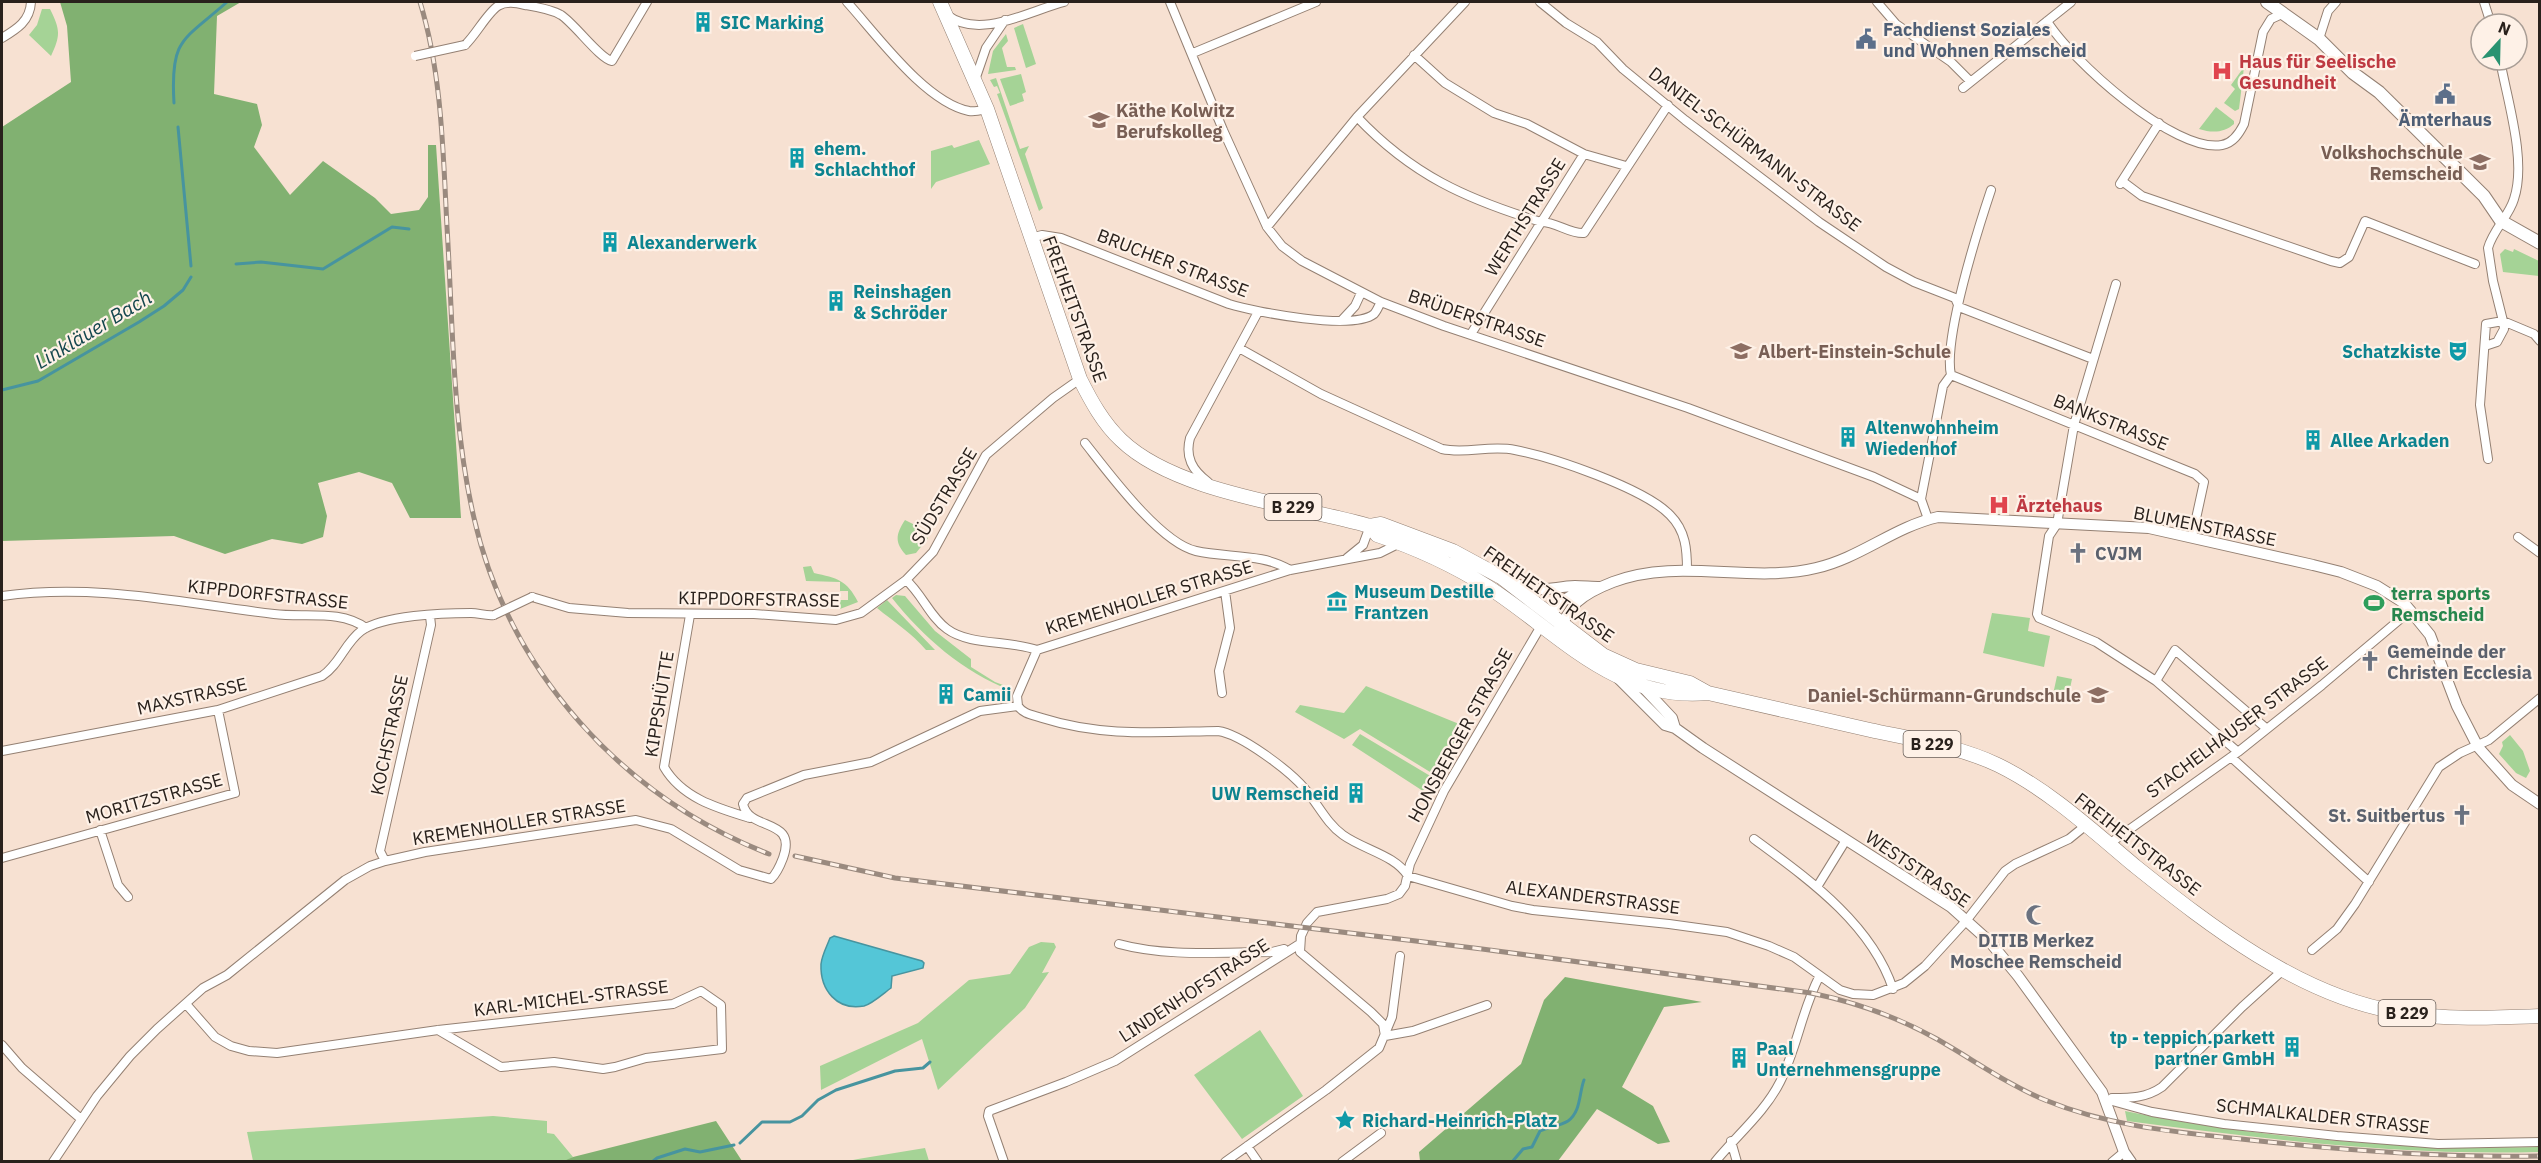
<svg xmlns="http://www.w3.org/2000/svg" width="2541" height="1163" viewBox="0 0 2541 1163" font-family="'IBM Plex Sans',sans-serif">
<rect width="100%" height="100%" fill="#f7e1d2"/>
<path fill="#a5d396" d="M42,9H50C60,29 61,35 51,56L29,35L37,25Z
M1023,24L1036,64L1026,68L1014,28Z
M1006,34L1008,41L1002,48L1007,67H1015L1016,70L988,74L993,51Z
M2244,67L2239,109L2235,111L2224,103L2235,89L2231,85Z
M1021,74L1026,92L1022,94L1024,101L1010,106L1000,79Z
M996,78L1020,149L1029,146L1025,154L1043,208L1039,211L997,94L1000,93L997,86L994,87L990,80Z
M2216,107L2234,121V124C2224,133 2212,133 2199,129Z
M979,140L990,164L936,182L931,189V151L952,145L954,148Z
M2505,249L2513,252L2514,249L2539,261V276L2503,272L2500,254Z
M905,520L923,529L921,535L928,538L916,553L906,555C894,542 896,534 905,520Z
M811,566L814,573C837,578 847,580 858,602L840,609V600H848V591H840V582L806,581L803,567Z
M896,595L905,596L935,631L971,659V667L995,682L1011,688L1010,690C963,672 923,637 892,598Z
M887,600L935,650H926C912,633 894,622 877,608Z
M1992,613L2030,618L2028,631L2050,636L2044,667L1983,653Z
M2057,676L2072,679L2067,702L2052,699Z
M1366,686L1464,726L1435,775L1360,729L1344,739L1295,712L1300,705L1344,713Z
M1360,734L1432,777L1423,791L1352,745Z
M2510,735L2523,751L2530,771L2526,778L2516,773L2499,754L2503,746L2502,742Z
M1041,942L1054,943L1056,947L1042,973L1049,972L1025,1008L938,1090L922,1039L821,1090L820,1066L918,1023L969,980L1010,974L1029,947Z
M1260,1030L1303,1096L1242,1139L1194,1075Z
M2125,1111C2261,1139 2401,1149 2539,1147V1152C2401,1156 2264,1139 2127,1121Z
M493,1116L547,1121V1133L554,1134L573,1157L564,1162L253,1161L247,1132Z
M925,1148L929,1161H848L858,1159Z"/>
<path fill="#81b171" d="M60,2H241L217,16L214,94L257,104L262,125L254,147L290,195L323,161L375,198L391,214L419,210L428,197V145H436L461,518H410L392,483L359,472L318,483L327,516L323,537L302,544L272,539L225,554L174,536L2,541V127L71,82L67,26Z
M1565,977L1702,1002L1664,1007L1622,1087L1653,1106L1670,1142L1658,1144L1597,1109L1558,1161H1420L1419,1152L1521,1064L1544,1000Z
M716,1121L742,1161H564L573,1157Z"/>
<path fill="#54c6d7" stroke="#47949f" stroke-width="1.5" d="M834,936L922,961L924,963L923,968L892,976L891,988C884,993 872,1004 864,1006C837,1011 820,990 821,964C822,955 827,946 830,938Z"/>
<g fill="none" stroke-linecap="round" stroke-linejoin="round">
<path stroke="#47949f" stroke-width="3" d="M174,103C170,38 183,41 227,2
M178,127L191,266
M236,264L261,262L323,269L392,227L409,229
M2,390L38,381L139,322L164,306L183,290L191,277
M740,1143L762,1122H790L802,1116L818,1100L836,1090L895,1071L923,1068L930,1062
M652,1162L657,1158L685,1149L700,1152L734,1145
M1512,1162L1523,1149L1532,1147L1540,1131C1548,1127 1560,1126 1568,1121C1581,1112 1579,1093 1584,1080"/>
<g stroke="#948073" stroke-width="10">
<path id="minor" d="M847,2C877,35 925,102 969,111C975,112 982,110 987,109
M1170,2L1223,130L1267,227L1282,246L1302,261L1381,302L1444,326L1688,408L1874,477L1921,499
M1540,2L1566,23L1597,42L1623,69L1685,120L1819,222L1886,267L1914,282L1955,298L1959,307L2093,359
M1877,2L1896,24L1951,62L1970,81
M2484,2L2491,24
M947,15C980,40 1029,11 1064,2
M2047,21C2070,59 2175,154 2222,145C2233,143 2239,134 2244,124L2263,32L2271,19L2284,13
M2,38C17,29 30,21 31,2
M2319,39L2328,11L2336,2
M465,45C476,35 487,13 498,6C506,1 516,3 525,5C537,7 551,9 561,15C575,24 600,59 612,61L647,2
M1193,53L1316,2
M1414,55L1445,83L1494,113L1527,124L1584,154L1626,166
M975,80L986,48L1005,20
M1963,88L2071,2
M1357,117C1412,175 1466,199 1541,222C1557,222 1569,234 1584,233L1668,105
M2122,181L2142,196L2331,261L2340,263L2349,257L2365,221L2475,264
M2120,184L2159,123
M1267,227L1357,117L1465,2
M1030,238L1042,235L1061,238L1229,304C1255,312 1353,331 1374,314C1377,311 1379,305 1381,302
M2116,284L2074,425L2057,524L2049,536L2037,614L2039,618L2096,642L2156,681L2238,752
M1342,320L1355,306L1361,293
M2503,321L2534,334L2540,341
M1471,334L1584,154
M2485,346L2497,342L2504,329L2503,321L2493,281L2488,248C2493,230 2509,216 2514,199C2527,161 2507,99 2500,60
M1239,348L1321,394L1442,449C1466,454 1490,445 1515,450C1552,457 1644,488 1670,515C1686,531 1687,550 1687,570
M1951,375L2195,474L2204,482L2192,537
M1951,375C1943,339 1978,229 1991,190
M1085,443C1108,472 1160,543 1196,551C1227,558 1263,553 1290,570
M2488,459L2480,405L2486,324L2503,321
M1208,482C1192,470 1185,457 1190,438L1258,312
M1928,519L1921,499L1943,386L1951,375
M2518,537L2540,553
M1347,558L1363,545L1370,526
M906,580C922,594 930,617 947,629C970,646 1010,640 1037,650
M2,596C96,583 181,603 274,614C305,618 340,609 366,628
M532,597L569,608L628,613L754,614L836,620L861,613L906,580L933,552L986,455L1053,398L1080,379
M690,615L664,767C682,798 717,808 750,818
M2156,681L2175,650L2267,729
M1222,693L1219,671L1230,628L1225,591
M1018,706C1023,714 1033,715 1042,718C1102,737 1157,732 1218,731C1241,734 1290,771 1305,789C1318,804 1327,824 1343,835C1364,850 1395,855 1408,876L1512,906L1533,910L1669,924L1727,932L1769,946L1794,957L1840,990L1853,994L1873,995L1904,983L1925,966L1966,921L2005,871L2015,864L2069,839L2085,826
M1018,706L1017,696L1037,650L1290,570L1380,553L1400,543
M2,751L218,710L322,676C339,665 345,643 361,631C383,615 444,613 471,613C479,613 486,616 494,615
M2231,757L2369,882
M100,830L118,885L128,897
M1754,839C1808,879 1871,923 1893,989
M2109,844L2238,752L2322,685L2411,610
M2,858L235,793L218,710
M385,861L380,851L431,625L430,616
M1817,887L1846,840
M1119,944C1166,957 1222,952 1272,952L1284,949
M2312,950L2337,929L2355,904L2439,767L2460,753L2489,740L2540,698
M186,1004L215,1037L231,1046L249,1051L277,1053L438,1030L673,1004L701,991L721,1005L722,1049L646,1058L615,1067L603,1069L554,1062L501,1067L438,1030
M1385,1036L1383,1024L1371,1012L1300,952L1301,936L1307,923L1317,912L1387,899L1399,894L1405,886L1410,864L1444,791L1541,626
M1385,1036L1413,1031L1487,1005
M2,1045L22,1068L81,1119
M2112,1098C2131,1098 2146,1098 2162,1087L2242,1007L2283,970
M2105,1099L2152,1112L2224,1124L2337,1136L2438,1144L2540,1142
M1731,1141L1737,1162
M1247,1146L1258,1162
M53,1162L97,1096L130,1056L157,1029L203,988L227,975L345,880L370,866L385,861L425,852L636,820L671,829L739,870L771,879C777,873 780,866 783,858C798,817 749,832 743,804L747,798L804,775L871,762L980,711L1018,706
M1004,1162L988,1116L989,1111L1066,1082L1115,1061L1298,945
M1225,1162L1326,1090L1379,1048L1392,1017L1400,956
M1342,1162L1381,1133
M1715,1162C1736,1136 1765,1112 1780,1082C1797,1048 1802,1010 1819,977
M2112,1162L2124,1152"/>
</g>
<g stroke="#948073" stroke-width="12">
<path id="tertiary" d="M1512,582C1539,595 1550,587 1575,586C1583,586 1592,587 1600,587
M1550,615C1561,601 1569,595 1586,590
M1554,636C1562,625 1568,612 1577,602C1587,593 1600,587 1613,582C1679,557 1749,584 1816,568C1860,558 1894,527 1938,517L2149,528L2313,565L2341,572L2377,586L2404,603L2430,635L2457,706L2478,747L2512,785L2540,804
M1617,677L1665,725L1675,728L1703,748L1951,907L1990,942L2018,976L2102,1092L2124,1152L2131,1162
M1642,686L1672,718L1675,728"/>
</g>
<g stroke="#948073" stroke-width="14">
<path id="secondary" d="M2267,2L2319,39L2353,73L2379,92L2484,196L2501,221L2540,243"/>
</g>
<g stroke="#948073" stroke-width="15">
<path id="primary" d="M940,2L987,109L1080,379C1091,401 1103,423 1121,440C1176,493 1297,505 1370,526L1381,524L1453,551L1501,577L1603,655L1636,670L1690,683L1708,693C1762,705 1816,718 1870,730C1912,739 1958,746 1998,765C2049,790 2092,830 2135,866C2210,926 2300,996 2397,1012C2444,1020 2492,1018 2540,1016
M1370,526L1377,535C1416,548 1453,565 1488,587C1558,632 1615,702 1708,693"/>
</g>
<use href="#minor" stroke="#fff" stroke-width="8"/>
<use href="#tertiary" stroke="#fff" stroke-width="10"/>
<use href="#secondary" stroke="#fff" stroke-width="12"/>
<use href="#primary" stroke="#fff" stroke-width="14"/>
<g stroke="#9a8a7f" stroke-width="5">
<path id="rail" d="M420,2C442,74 443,152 447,227C453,323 452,424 474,518C509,672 623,797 769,854
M795,856L895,878L1482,949L1811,993C1855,1002 1895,1016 1935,1038C1971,1058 2006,1084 2045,1100C2108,1126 2174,1132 2241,1139C2340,1150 2439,1158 2540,1156"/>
</g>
<use href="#rail" stroke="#fef1e7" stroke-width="3" stroke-dasharray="9" stroke-linecap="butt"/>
<g stroke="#948073" stroke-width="10" stroke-linecap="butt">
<path id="minor-bridge" d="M415,56L465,45
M494,615L532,597"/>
</g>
<use href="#minor-bridge" stroke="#fff" stroke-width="8"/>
</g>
<defs>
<g id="building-bare" transform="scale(1.62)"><path d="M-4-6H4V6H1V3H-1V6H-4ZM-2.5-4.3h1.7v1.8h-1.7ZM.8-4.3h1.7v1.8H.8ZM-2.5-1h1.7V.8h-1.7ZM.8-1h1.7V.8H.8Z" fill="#0f9aa8" stroke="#fef1e7" stroke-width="2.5" paint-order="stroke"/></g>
<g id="civic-bare" transform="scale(1.62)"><path d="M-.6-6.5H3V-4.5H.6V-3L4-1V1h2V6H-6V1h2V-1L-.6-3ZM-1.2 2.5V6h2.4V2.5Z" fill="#5c6f8a" stroke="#fef1e7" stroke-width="2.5" paint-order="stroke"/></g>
<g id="hospital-bare" transform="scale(1.62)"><path d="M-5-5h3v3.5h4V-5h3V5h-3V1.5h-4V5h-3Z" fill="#e0444e" stroke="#fef1e7" stroke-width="2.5" paint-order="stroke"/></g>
<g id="school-bare" transform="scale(1.62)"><path d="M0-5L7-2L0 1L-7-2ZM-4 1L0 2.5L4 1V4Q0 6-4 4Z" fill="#8d6e63" stroke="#fef1e7" stroke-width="2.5" paint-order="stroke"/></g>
<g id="university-bare" transform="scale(1.62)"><path d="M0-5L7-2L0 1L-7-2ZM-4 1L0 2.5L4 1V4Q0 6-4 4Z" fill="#8d6e63" stroke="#fef1e7" stroke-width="2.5" paint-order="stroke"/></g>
<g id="theatre-bare" transform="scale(1.62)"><path d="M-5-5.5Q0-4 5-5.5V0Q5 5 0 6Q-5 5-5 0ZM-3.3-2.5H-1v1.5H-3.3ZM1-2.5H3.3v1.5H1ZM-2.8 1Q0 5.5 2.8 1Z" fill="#0f9aa8" stroke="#fef1e7" stroke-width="2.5" paint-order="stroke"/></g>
<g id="church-bare" transform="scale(1.62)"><path d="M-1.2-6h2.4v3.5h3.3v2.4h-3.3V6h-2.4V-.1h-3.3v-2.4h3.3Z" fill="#6b7280" stroke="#fef1e7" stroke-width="2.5" paint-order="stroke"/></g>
<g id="museum-bare" transform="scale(1.62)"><path d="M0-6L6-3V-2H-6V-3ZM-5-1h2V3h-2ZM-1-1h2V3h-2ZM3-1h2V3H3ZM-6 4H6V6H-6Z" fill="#0f9aa8" stroke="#fef1e7" stroke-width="2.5" paint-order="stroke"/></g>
<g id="stadium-bare" transform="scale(1.62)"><path d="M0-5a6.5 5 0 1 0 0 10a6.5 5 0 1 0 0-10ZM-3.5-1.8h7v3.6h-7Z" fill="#2e9e5b" stroke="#fef1e7" stroke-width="2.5" paint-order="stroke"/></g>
<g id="mosque-bare" transform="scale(1.62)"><path d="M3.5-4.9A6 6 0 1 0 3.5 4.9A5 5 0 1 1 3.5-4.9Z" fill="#6b7280" stroke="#fef1e7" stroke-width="2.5" paint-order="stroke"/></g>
<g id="sight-bare" transform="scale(1.62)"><path d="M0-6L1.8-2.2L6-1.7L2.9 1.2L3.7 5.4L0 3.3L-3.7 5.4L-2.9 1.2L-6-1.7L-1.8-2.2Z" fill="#0f9aa8" stroke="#fef1e7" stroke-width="2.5" paint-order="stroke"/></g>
</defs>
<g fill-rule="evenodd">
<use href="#building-bare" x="703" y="22"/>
<use href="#civic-bare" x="1866" y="39"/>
<use href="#hospital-bare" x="2222" y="71"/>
<use href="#civic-bare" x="2445" y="94"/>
<use href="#school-bare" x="1099" y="120"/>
<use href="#building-bare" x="797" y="158"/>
<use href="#university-bare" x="2480" y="162"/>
<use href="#building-bare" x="610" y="242"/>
<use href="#building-bare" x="836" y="301"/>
<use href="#school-bare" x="1741" y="351"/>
<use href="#theatre-bare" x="2458" y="351"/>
<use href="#building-bare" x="1848" y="437"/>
<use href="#building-bare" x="2313" y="440"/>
<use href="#hospital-bare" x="1999" y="505"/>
<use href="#church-bare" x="2078" y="553"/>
<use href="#museum-bare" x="1337" y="601"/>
<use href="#stadium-bare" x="2374" y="603"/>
<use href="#church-bare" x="2370" y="661"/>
<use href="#building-bare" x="946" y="694"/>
<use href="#school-bare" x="2098" y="695"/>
<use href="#building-bare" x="1356" y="793"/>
<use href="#church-bare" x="2462" y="815"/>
<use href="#mosque-bare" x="2036" y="915"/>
<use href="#building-bare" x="2292" y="1047"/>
<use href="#building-bare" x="1739" y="1058"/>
<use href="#sight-bare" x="1345" y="1120"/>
</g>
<g text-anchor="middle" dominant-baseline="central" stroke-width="4.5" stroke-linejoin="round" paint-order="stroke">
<g fill="#fef1e7" stroke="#695f59" stroke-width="1.5">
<rect x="1264.5" y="494" width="57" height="26" rx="4.5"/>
<rect x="1903.5" y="731" width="57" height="26" rx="4.5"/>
<rect x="2378.5" y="1000" width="57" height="26" rx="4.5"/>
</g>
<g font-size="16" font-weight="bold" fill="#29211c">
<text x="1293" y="507">B 229</text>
<text x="1932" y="744">B 229</text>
<text x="2407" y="1013">B 229</text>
</g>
<g font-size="18" font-weight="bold" fill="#0d838f" stroke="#fef1e7" text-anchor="start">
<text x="720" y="22">SIC Marking</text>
<text x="814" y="148">ehem.<tspan x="814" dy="21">Schlachthof</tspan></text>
<text x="627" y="242">Alexanderwerk</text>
<text x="853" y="291">Reinshagen<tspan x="853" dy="21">&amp; Schröder</tspan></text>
<text x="2441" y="351" text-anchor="end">Schatzkiste</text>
<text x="1865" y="427">Altenwohnheim<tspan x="1865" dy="21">Wiedenhof</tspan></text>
<text x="2330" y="440">Allee Arkaden</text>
<text x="1354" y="591">Museum Destille<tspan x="1354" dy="21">Frantzen</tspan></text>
<text x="963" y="694">Camii</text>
<text x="1339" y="793" text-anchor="end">UW Remscheid</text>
<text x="2275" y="1037" text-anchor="end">tp - teppich.parkett<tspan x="2275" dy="21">partner GmbH</tspan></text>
<text x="1756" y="1048">Paal<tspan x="1756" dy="21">Unternehmensgruppe</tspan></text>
<text x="1362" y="1120">Richard-Heinrich-Platz</text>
</g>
<g font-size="18" font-weight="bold" fill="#4e5e75" stroke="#fef1e7" text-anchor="start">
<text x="1883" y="29">Fachdienst Soziales<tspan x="1883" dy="21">und Wohnen Remscheid</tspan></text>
<text x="2445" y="119" text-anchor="middle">Ämterhaus</text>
</g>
<g font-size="18" font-weight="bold" fill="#be3a42" stroke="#fef1e7" text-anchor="start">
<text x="2239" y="61">Haus für Seelische<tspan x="2239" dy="21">Gesundheit</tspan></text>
<text x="2016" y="505">Ärztehaus</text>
</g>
<g font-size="18" font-weight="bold" fill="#785e54" stroke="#fef1e7" text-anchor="start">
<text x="1116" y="110">Käthe Kolwitz<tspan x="1116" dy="21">Berufskolleg</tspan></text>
<text x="2463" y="152" text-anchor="end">Volkshochschule<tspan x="2463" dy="21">Remscheid</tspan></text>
<text x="1758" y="351">Albert-Einstein-Schule</text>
<text x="2081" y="695" text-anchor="end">Daniel-Schürmann-Grundschule</text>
</g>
<g font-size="18" fill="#29211c" stroke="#fef1e7">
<text transform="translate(1755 149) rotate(37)">DANIEL-SCHÜRMANN-STRASSE</text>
<text transform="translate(1525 217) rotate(-58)">WERTHSTRASSE</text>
<text transform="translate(1173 263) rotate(21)">BRUCHER STRASSE</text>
<text transform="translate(1075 309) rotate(70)">FREIHEITSTRASSE</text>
<text transform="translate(1477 318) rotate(19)">BRÜDERSTRASSE</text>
<text transform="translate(2111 422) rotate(22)">BANKSTRASSE</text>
<text transform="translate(944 496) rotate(-59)">SÜDSTRASSE</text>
<text transform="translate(2205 526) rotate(11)">BLUMENSTRASSE</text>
<text transform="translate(268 594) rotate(6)">KIPPDORFSTRASSE</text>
<text transform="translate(1549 594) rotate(35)">FREIHEITSTRASSE</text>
<text transform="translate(1149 597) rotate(-17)">KREMENHOLLER STRASSE</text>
<text transform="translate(759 599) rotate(1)">KIPPDORFSTRASSE</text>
<text transform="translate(192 696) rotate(-13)">MAXSTRASSE</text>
<text transform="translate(659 704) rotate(-81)">KIPPSHÜTTE</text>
<text transform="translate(2237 727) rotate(-37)">STACHELHAUSER STRASSE</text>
<text transform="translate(389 735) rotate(-78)">KOCHSTRASSE</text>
<text transform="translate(1460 735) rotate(-61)">HONSBERGER STRASSE</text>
<text transform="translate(154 798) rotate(-16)">MORITZSTRASSE</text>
<text transform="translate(519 822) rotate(-9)">KREMENHOLLER STRASSE</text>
<text transform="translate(2138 844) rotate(38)">FREIHEITSTRASSE</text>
<text transform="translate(1918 869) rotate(34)">WESTSTRASSE</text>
<text transform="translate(1593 897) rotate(7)">ALEXANDERSTRASSE</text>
<text transform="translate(1194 990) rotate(-33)">LINDENHOFSTRASSE</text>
<text transform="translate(571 998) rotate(-7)">KARL-MICHEL-STRASSE</text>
<text transform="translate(2323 1116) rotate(6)">SCHMALKALDER STRASSE</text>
</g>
<g font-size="18" font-weight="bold" fill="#5b616d" stroke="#fef1e7" text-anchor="start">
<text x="2095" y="553">CVJM</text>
<text x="2387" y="651">Gemeinde der<tspan x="2387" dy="21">Christen Ecclesia</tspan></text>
<text x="2445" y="815" text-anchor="end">St. Suitbertus</text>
<text x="2036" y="940" text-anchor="middle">DITIB Merkez<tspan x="2036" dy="21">Moschee Remscheid</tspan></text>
</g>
<g font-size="18" font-weight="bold" fill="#27864d" stroke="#fef1e7" text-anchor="start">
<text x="2391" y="593">terra sports<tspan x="2391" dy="21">Remscheid</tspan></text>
</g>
<g font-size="20" font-style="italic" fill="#14474e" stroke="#fef1e7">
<text transform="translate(93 329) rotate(-31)">Linkläuer Bach</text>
</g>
</g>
<rect width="2541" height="1163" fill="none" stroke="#29211c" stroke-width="6"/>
<g transform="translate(2499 42) rotate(22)"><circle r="28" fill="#fef1e7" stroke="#a99e96" stroke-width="1.5"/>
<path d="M0-4.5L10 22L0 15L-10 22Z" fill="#2a9371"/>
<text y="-9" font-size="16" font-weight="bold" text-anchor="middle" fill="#29211c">N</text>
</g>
</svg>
